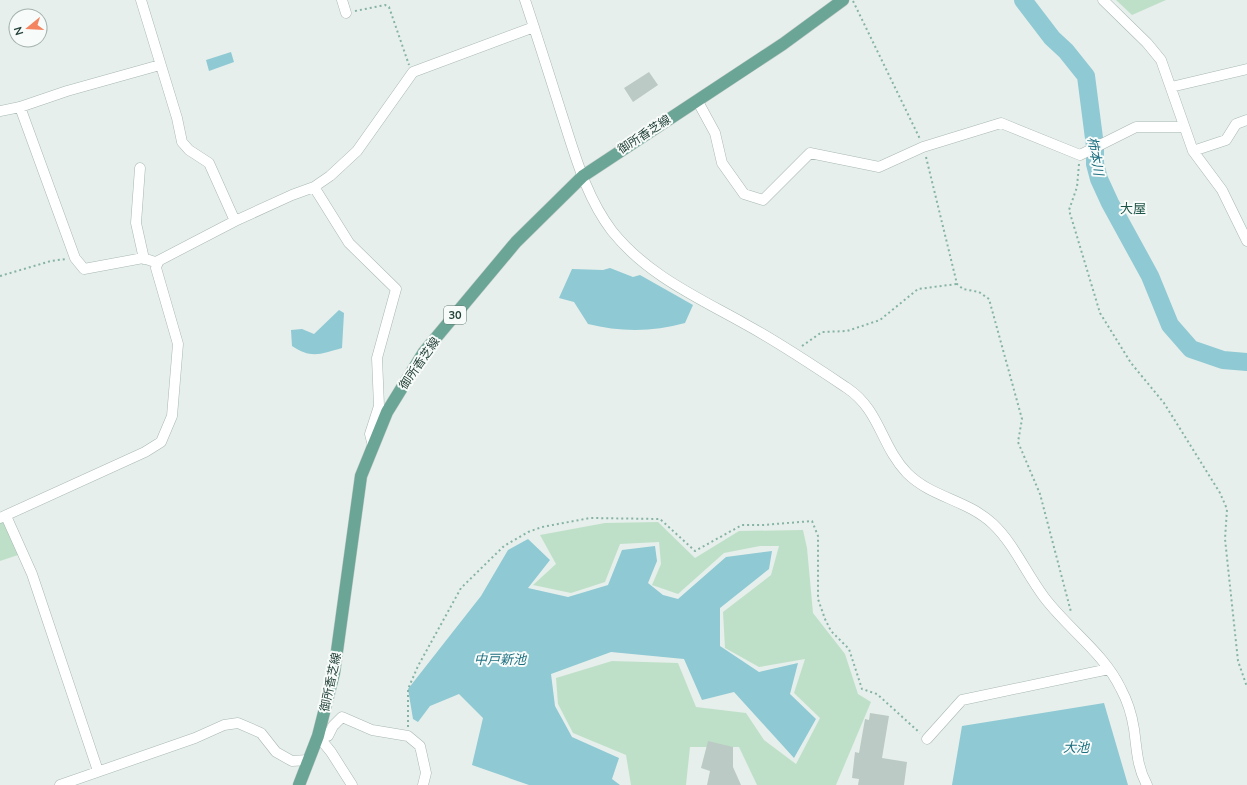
<svg xmlns="http://www.w3.org/2000/svg" width="1247" height="785" viewBox="0 0 1247 785" font-family="Mulish,'Noto Sans JP',sans-serif">
<rect width="100%" height="100%" fill="#e6efeb"/>
<path fill="#bfe0c8" d="M1116,0H1166L1132,15Z
M5,521L18,555L0,561V522Z
M658,522L695,558L739,531L803,530L807,548L813,613L845,654L858,694L871,702L836,785H757L739,747H690L686,785H631L626,755L573,733L558,704L556,678L612,661L678,663L696,707L746,713L764,740L796,764L820,718L794,693L805,659L759,667L725,648L723,612L771,575L779,546H760L724,553L678,594L652,585L661,564L659,542L620,544L605,582L571,593L533,585L556,564L540,535L605,523Z"/>
<path fill="#8ec9d4" d="M231,52L234,62L209,71L206,60Z
M610,268L633,277L640,275L693,305L685,323C653,332 620,332 588,324L574,302L559,298L572,269L603,270Z
M339,310L344,313L342,348C321,354 311,359 292,346L291,330L302,329L314,334Z
M528,539L550,560L528,588L568,597L608,585L622,550L655,546L657,561L648,583L663,595L678,599L726,557L772,551L769,569L720,608V646L759,672L798,663L790,694L816,719L794,758L734,692L702,700L684,659L611,652L551,674L555,706L572,737L619,758L612,779L620,785H529L472,765L483,718L459,694L430,706L418,722L413,719L408,689L481,596L508,550Z
M1104,703L1128,785H952L962,726Z"/>
<g fill="none" stroke-linecap="round" stroke-linejoin="round">
<path stroke="#8ec9d4" stroke-width="18" d="M1023,0L1052,38L1066,51L1086,76L1095,146V164L1099,179L1110,203L1150,276L1170,325L1191,349L1223,360L1247,362"/>
</g>
<path fill="#bbcac4" d="M649,72L658,85L633,102L624,88Z
M870,713L889,716L882,758L907,762L904,785H858L859,779L852,778L855,752L859,753L865,719L869,720Z
M708,741L733,747V767L741,785H707L710,771L701,768Z"/>
<g fill="none" stroke-linecap="round" stroke-linejoin="round">
<g stroke="#a8b8b2" stroke-width="11">
<path id="minor" d="M141,0L177,118L182,142L189,150L209,163L235,221
M342,0L346,13
M525,0C538,39 550,77 562,115C575,155 586,197 612,231C647,275 697,297 745,324C780,343 814,366 847,388C880,410 881,446 907,473C932,498 966,499 993,524C1014,544 1026,573 1044,597C1068,629 1104,653 1121,689C1128,702 1132,716 1134,729C1137,750 1137,767 1147,785
M1103,0L1147,43L1161,60L1193,151L1222,190L1247,241
M1171,87L1247,69
M697,100L715,133L722,163L744,194L763,200L810,153L879,167L923,147L1001,123L1080,155L1136,127H1184
M20,107L75,258L84,269L143,258L158,263
M0,111L20,107L67,91L160,65
M1193,151L1226,140L1236,124L1247,120
M140,168L136,223L144,259
M314,187L349,243L396,289L377,358L379,406L370,434L373,446
M6,516L32,574L98,771
M0,518L145,452L161,442L172,416L178,344L156,268L158,261L235,221L292,195L314,187L330,176L357,151L413,72L534,27
M318,736H328L333,726L342,717L372,730L408,736L420,746L426,773L423,785
M318,736L331,752L352,785
M927,739L962,700L1109,669
M60,785L195,738L224,725L238,723L261,733L276,752L292,761L308,760"/>
</g>
<g stroke="#c2cac8" stroke-width="13">
<path id="major" d="M299,785L318,736L334,673L361,476L387,412L424,352L516,242L583,176L783,44L843,0"/>
</g>
<path stroke="#86b3a5" stroke-width="2" stroke-dasharray="2 3" stroke-linecap="butt" d="M853,1L920,139
M355,11L385,5L389,7L409,65
M926,157L957,284L963,289L979,292L989,299L1022,419L1018,442L1040,494L1071,612
M1079,164L1077,187L1069,210L1100,313L1131,363L1164,403L1220,493L1227,509L1225,539L1238,661L1247,687
M0,276L51,261L66,259
M802,346L822,332L847,331L880,320L918,289L957,284
M408,727V689L418,666L461,588L504,546L528,532L542,527L590,518L660,519L695,551L742,525H763L812,521L818,536V599L825,619L831,631L849,649L862,689L877,694L920,733"/>
<use href="#minor" stroke="#fff" stroke-width="10"/>
<use href="#major" stroke="#6aa596" stroke-width="12"/>
</g>
<g text-anchor="middle" dominant-baseline="central" stroke-width="4" stroke-linejoin="round" paint-order="stroke">
<rect fill="#f7fbf9" stroke="#637a73" stroke-width="1" x="444" y="306" width="22" height="18" rx="3"/>
<g font-size="11" font-weight="bold" fill="#24423a">
<text x="455" y="315">30</text>
</g>
<g font-size="12" fill="#24423a" stroke="#f7fbf9">
<text transform="translate(644 134) rotate(-33)">御所香芝線</text>
<text transform="translate(419 363) rotate(-55)">御所香芝線</text>
<text transform="translate(330 682) rotate(-78)">御所香芝線</text>
</g>
<g font-size="13" font-style="italic" fill="#1c6f80" stroke="#f7fbf9">
<text transform="translate(1096 156) rotate(80)">柿本川</text>
<text x="500" y="659">中戸新池</text>
<text x="1076" y="747">大池</text>
</g>
<g font-size="13" fill="#1f5548" stroke="#f7fbf9">
<text x="1133" y="208">大屋</text>
</g>
</g>
<g transform="translate(28 28) rotate(252)"><circle r="19" fill="#f7fbf9" stroke="#a3b1ad"/>
<path d="M0-3L7 15L0 10L-7 15Z" fill="#f4845f"/>
<text y="-6" font-size="11" font-weight="bold" text-anchor="middle" fill="#24423a">N</text>
</g>
</svg>
